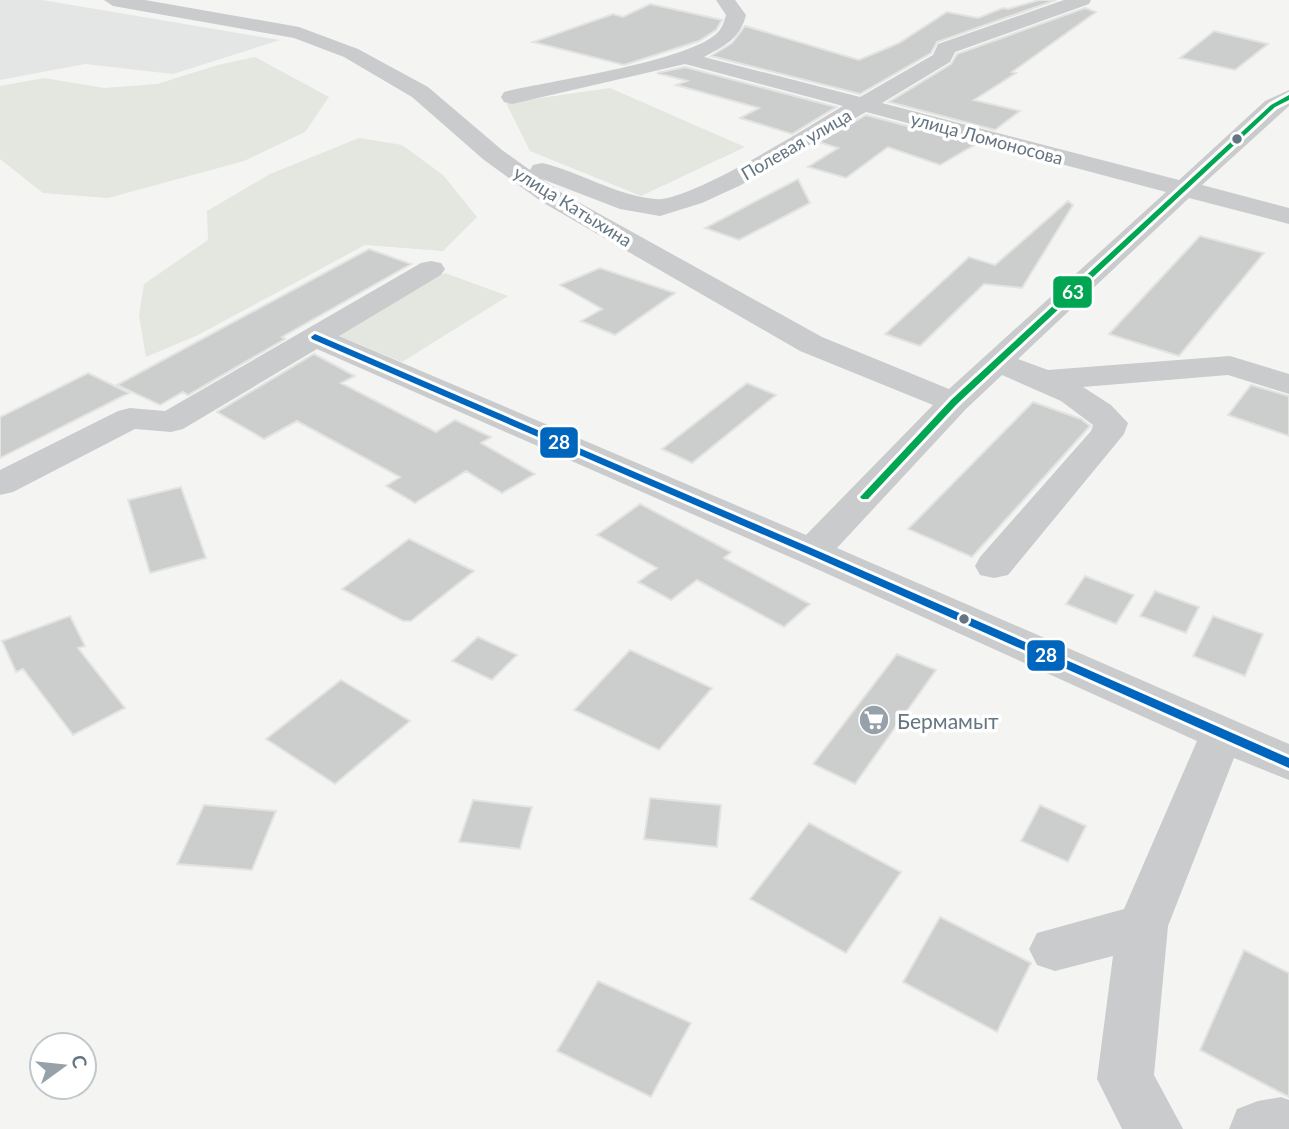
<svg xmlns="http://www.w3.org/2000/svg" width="1289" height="1129" viewBox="0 0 1289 1129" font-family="Lato,sans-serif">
<rect width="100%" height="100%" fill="#f4f4f2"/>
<path fill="#e4e5e5" d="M0,0H42L280,40L173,74L85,64L0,80Z"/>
<path fill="#e4e6e0" d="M255,57L329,97L305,132L244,161L108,198L43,193L0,159V86L44,78L104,88L157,84L218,65Z
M610,88L745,147L641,196L530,151L506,103Z
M359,138L402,145L443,175L477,217L443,251L365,245L198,335L146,357L139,316L144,284L208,240L207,211L270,174Z
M445,273L508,296L402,362L337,335Z"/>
<path fill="#cccecd" stroke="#e3e3e2" stroke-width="2" d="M1039,0H1056L937,42L931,53L860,94L711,56L732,43L745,26L859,60L899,43L947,12L978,18L1003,8L1008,9Z
M650,4L722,20L716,30L699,41L624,65L533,42L613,14L623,17Z
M1085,8L1096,12L1012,72L1016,73L974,100L1020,111L995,130L889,102L951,64L957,54Z
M1214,31L1268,44L1235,70L1180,58Z
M685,67L836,107L792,134L740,118L759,108L676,85L687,81L657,73Z
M866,115L976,144L940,165L888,147L846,178L808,167L838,148L819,142Z
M798,179L810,203L739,240L705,228Z
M1068,201L1073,205L1022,288L984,284L920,346L885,334L969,257L995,265Z
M1200,236L1264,253L1179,356L1109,334Z
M369,249L411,264L282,337L285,339L188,395L183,392L160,405L117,385Z
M600,268L675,293L615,335L581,321L602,309L560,285Z
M314,354L355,376L341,383L436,432L455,420L491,437L481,443L535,474L502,493L466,471L415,503L386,486L400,477L297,421L264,439L217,412Z
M88,373L129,393L0,458V417Z
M747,383L776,395L692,463L662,449Z
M1251,385L1289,396V436L1228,415Z
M1033,402L1081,419L1090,426L972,557L908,529Z
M181,487L206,558L150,573L128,500Z
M640,504L731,552L724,558L810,604L784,627L697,580L671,600L638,582L657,568L597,535Z
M409,539L474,571L411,621H403L342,589Z
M1085,576L1134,595L1116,624L1066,604Z
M1155,591L1199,607L1186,633L1140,616Z
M70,616L85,646L78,648L125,708L73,735L23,669L16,672L2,641Z
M1213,616L1263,634L1245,676L1193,656Z
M478,637L517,655L492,680L452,661Z
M630,650L712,688L659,750L574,710Z
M897,654L936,670L855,784L813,764Z
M341,680L410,721L335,784L266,739Z
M650,798L721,805L717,847L644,839Z
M473,800L532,807L520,849L459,842Z
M204,805L276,811L252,870L177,864Z
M1040,805L1086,826L1068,862L1021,841Z
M809,823L901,872L846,953L750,899Z
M940,917L1031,963L997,1032L903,982Z
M1244,950L1289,973V1097L1200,1050Z
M598,981L691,1023L651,1097L557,1051Z"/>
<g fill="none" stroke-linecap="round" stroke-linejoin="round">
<path fill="#cacbcc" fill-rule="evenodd" d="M104,0H145L299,27L358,49L428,87L502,150L530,170L533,165L542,163C580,172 615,195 655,199C688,203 809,126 843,106L685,64L512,104L504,102L501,97L504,92L512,90C557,80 686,61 716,34C722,29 724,22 726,15L716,0H735L746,15C740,39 724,46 704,57L860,97L933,55L938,44L1064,0H1091L1089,4L955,52L950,62L882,103L1179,180L1265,101L1289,90V106L1202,185L1289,208V224L1189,198L1018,359L1048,370L1230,356L1289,374V394L1228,375L1083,387L1111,405L1128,423L1124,434L1008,575L994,578L980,575L975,566L980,557L1091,431L1093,425L1061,401L1002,375L966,409L837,548L1289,744V780L1234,758L1168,926L1154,1075L1183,1129H1122L1097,1079L1113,956L1055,971L1037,965L1029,949L1037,933L1124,909L1197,741L799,561L317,349L183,429L171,432L135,429L13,492L0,495V470L118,411L130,408L165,411L421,263L431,261L441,263L445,269L441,275L339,336L806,535L933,405L800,351L542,202L484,160L412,97L344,57L294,38L113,6ZM866,112L1166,192L949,389L822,337L560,192L542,179L620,209L660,216L702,203L741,185Z
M1281,1097L1289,1100V1129H1229L1237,1109L1258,1101Z"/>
<g stroke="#fff" stroke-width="6">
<path id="bus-1" d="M315,334L816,550L1289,758V768L808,554L312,339L311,337Z"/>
</g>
<g stroke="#fff" stroke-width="6">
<path id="bus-2" d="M1289,95V100L1275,107L957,404L868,499H862L860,497L862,495L951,400L1271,105Z"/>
</g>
<use href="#bus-1" fill="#0065bd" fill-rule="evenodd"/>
<use href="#bus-2" fill="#00a651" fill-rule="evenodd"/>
</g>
<defs>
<g id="supermarket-disc" transform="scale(1.575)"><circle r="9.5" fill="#97a1a9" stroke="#fff"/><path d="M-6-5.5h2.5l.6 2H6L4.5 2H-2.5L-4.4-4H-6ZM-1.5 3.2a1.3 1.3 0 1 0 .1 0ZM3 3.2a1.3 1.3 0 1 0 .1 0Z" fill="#fff"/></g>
</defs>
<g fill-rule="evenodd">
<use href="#supermarket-disc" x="874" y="720"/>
</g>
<g fill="#657581" stroke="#fff" stroke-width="2.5">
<circle cx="1237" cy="139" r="6"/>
<circle cx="964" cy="619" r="6"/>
</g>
<g text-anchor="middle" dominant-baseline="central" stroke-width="7" stroke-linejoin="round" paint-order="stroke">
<g font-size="18" fill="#657581" stroke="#fff">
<text transform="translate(987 138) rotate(15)">улица Ломоносова</text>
<text transform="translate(796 144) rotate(-30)">Полевая улица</text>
<text transform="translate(573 206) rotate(32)">улица Катыхина</text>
</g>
<g font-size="21" fill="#657581" stroke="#fff" text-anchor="start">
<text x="897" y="720">Бермамыт</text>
</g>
</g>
<g stroke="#fff" stroke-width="2.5">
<rect x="1052" y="275" width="41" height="34" rx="7" fill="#00a651"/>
<rect x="539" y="426" width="40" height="33" rx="7" fill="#0065bd"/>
<rect x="1026" y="639" width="40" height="33" rx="7" fill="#0065bd"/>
</g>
<g font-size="19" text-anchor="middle" font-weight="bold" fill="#fff">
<text x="1073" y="299">63</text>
<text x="559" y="449">28</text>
<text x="1046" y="662">28</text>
</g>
<g transform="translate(63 1066) rotate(75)"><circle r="33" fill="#ffffff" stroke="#c1c8cd" stroke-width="2"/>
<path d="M0-5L12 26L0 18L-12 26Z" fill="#97a1a9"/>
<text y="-10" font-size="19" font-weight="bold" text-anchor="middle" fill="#657581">С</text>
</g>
</svg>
